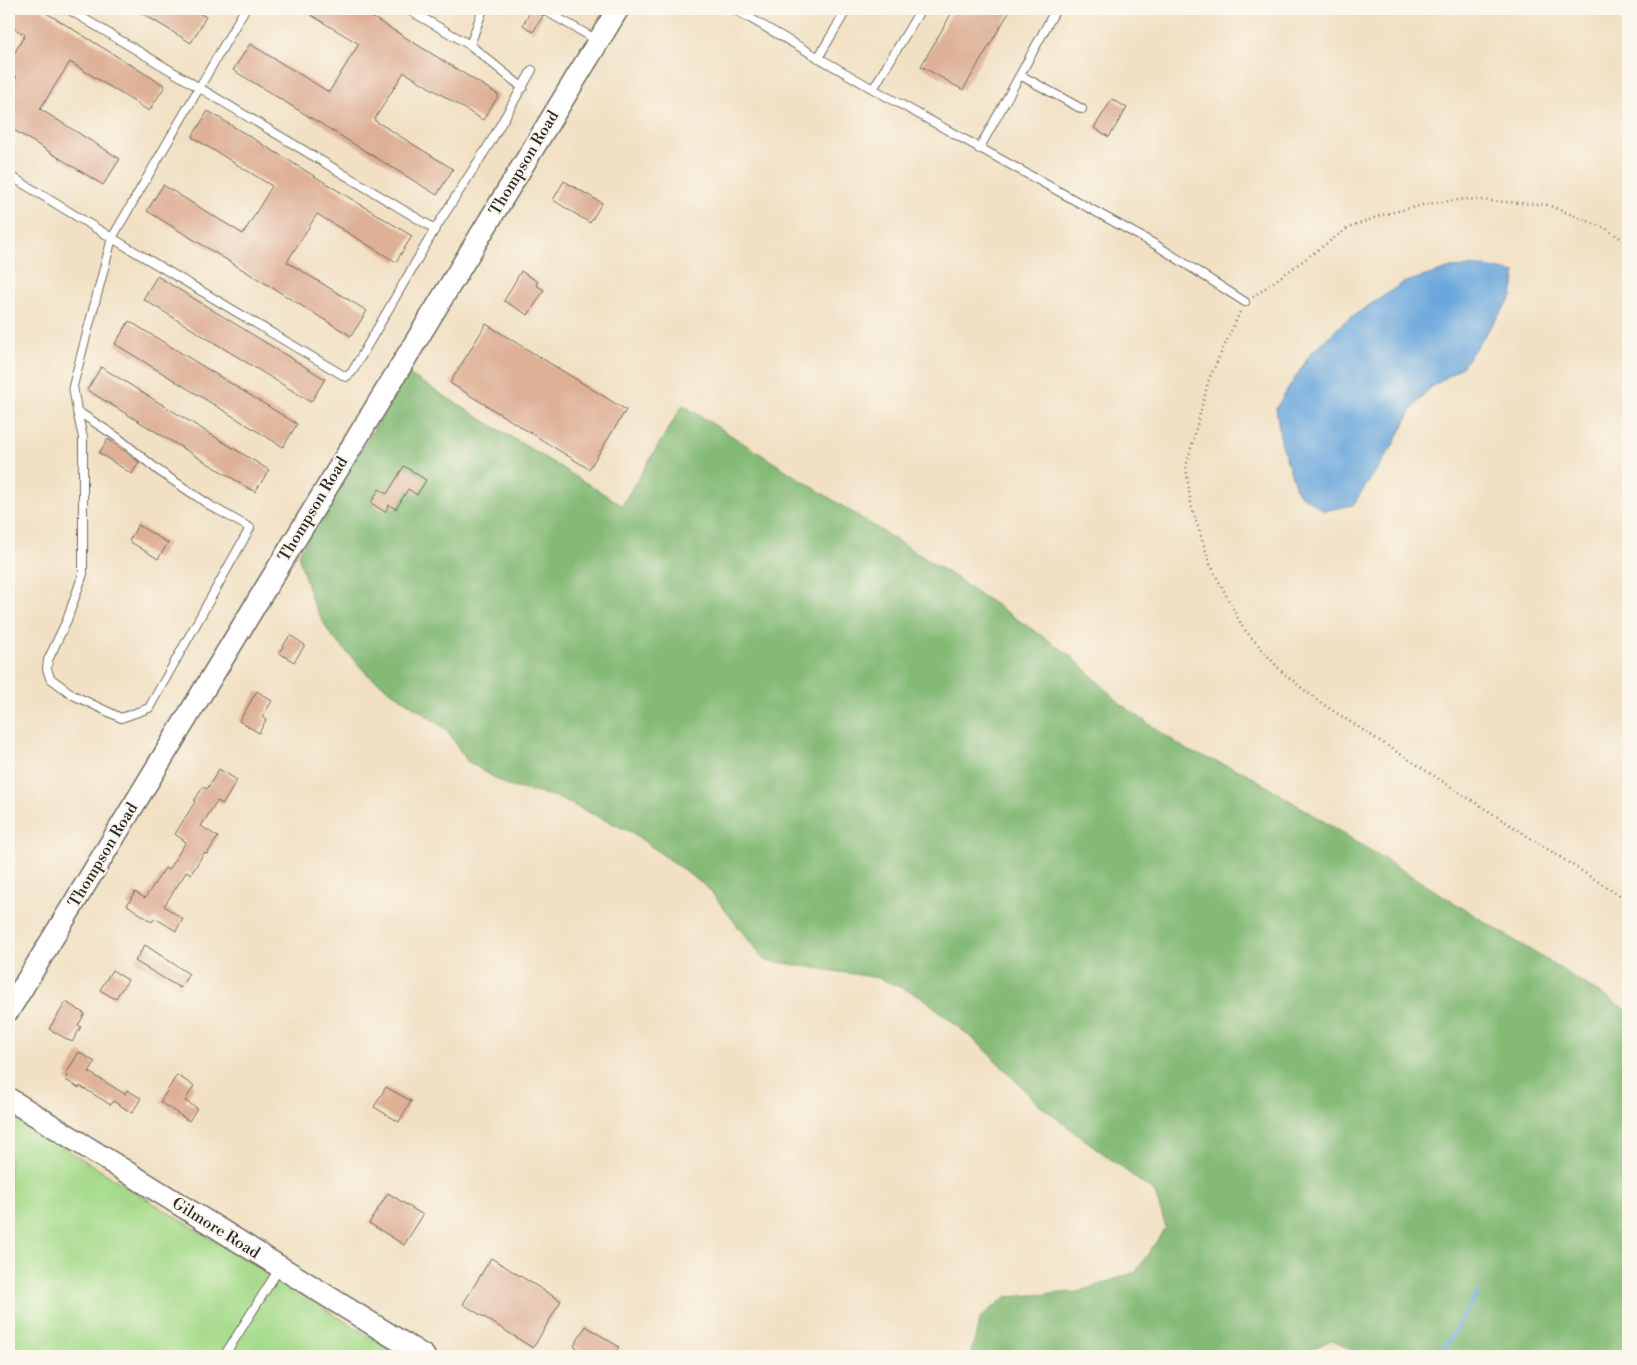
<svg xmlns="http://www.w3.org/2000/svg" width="1637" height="1365" viewBox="0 0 1637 1365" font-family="'Libre Bodoni',serif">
<rect width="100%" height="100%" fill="#fbf7ec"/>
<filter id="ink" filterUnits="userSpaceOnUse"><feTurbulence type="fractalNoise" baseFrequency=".02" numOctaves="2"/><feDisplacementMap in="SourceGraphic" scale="10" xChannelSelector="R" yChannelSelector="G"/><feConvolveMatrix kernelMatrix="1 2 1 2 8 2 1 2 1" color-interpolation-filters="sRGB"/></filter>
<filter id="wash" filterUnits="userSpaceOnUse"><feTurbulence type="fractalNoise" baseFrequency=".0096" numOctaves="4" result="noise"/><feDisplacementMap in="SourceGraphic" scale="20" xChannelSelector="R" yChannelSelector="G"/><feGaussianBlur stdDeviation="1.12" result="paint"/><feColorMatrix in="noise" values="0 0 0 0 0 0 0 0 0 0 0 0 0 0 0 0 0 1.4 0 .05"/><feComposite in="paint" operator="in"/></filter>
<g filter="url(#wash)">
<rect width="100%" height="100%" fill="#f1e0c3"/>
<path fill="#a5da8a" stroke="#68825a" d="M9,1114L401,1356H9Z"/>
<path fill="#84ba76" stroke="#587250" d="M407,373L622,505L683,405L956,578L1070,655L1122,705L1188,751L1246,773L1628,1011V1356H1364L1331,1340L1298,1356H970L981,1317L1006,1297L1078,1292L1136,1272L1166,1227L1155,1193L1037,1103L985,1049L922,997L879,978L764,960L708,888L633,833L556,797L508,786L467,761L447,730L367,674L330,634L312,601L298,555Z"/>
<path fill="#6aa7dc" stroke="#4a6984" d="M1481,266L1516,273L1512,297L1462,367L1429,389L1411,411L1394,444L1353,505L1324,511L1297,492L1281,442L1276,408L1311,353L1344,322L1403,283L1451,268Z"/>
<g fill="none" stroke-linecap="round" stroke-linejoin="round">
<path stroke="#6aa7dc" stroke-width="4.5" d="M1440,1356L1477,1294"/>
</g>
<g id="blocks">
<path fill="#deb096" d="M9,9H40L165,86L149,111L70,62L40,109L120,159L103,185L9,127V91L17,77L9,71V62L25,35L9,25Z
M135,9H193L206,17L191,43Z
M301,9H359L499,95L483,120L404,72L374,120L453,169L437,195L233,70L250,44L329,92L359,44Z
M532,9H536L537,12L543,16L533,32L523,25Z
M954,9H1011L963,90L921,66Z
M1112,99L1127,108L1109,137L1094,128Z
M208,111L412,236L396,262L317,214L287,262L367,311L351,336L147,211L163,185L243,234L272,186L192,137Z
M564,181L602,203L590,223L553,200Z
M521,271L538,282L536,285L544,290L528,315L504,301Z
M157,276L325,379L311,402L143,299Z
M129,321L297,424L283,447L115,344Z
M486,324L626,410L589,469L450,383Z
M101,367L269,470L255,492L87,390Z
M108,439L139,462L132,474L99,453Z
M404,466L426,480L417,495L408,489L396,509L389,505L385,512L371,503L379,489L387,494Z
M138,525L168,543L158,559L129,541Z
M290,635L305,645L294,662L279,653Z
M257,691L272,701L262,717L266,720L259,733L239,721Z
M219,769L237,780L223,804L217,801L201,826L218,837L207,854L204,853L191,874L187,871L164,906L183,919L176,931L155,918L152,922L127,905L135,892L145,898L165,868L168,870L186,842L175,834L195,802L194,801L203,787L207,789Z
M145,945L189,974L180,988L135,961Z
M112,970L128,980L115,999L100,990Z
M66,1002L85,1014L78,1025L81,1027L72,1042L49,1029Z
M79,1052L95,1062L89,1072L125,1094L127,1090L141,1098L132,1113L113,1101L111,1105L80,1086L79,1088L66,1080L68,1076L66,1074Z
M177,1075L194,1086L185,1101L197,1108L189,1121L160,1102Z
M386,1087L411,1101L399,1122L374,1107Z
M388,1193L423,1215L404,1245L369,1223Z
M491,1258L561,1301L533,1348L463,1304Z
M586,1326L619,1347L612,1356H590L574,1346Z"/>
</g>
</g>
<g filter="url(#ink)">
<use href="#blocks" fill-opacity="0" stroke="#706a60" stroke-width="1"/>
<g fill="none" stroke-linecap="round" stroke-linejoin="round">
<g stroke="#706a60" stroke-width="10">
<path id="lane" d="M68,9L435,229
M407,9L470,45L523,88
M542,9L597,40
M734,9L873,89L1156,245L1245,302
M470,45L483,9
M818,58L847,9
M1020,75L1056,9
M873,89L921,9
M979,149L1020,75L1082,109
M9,175L112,238L346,377L352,372L435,229L490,143L532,70
M77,411L117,437L159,471L211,506L250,528L149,708L121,718L73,695L50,678L47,669L48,660L67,620L83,574V438L77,411L73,386L112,238L245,9
M224,1356L279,1269"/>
</g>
<g stroke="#706a60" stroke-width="24">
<path id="secondary" d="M9,1010L618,9
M9,1099L424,1356"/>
</g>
<path stroke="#706a60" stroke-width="2.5" stroke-dasharray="1 4" stroke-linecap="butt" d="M1253,297L1348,228L1382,215L1426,204L1465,199L1548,205L1605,228L1628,243
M1240,312L1209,379L1186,467L1191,505L1210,564L1243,628L1281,671L1318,701L1628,901"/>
<use href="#lane" stroke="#fff" stroke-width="8"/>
<use href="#secondary" stroke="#fff" stroke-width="21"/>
</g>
</g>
<g text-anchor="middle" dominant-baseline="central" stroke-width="4" stroke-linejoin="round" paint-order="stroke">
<g font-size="16" fill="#2b2b2b" stroke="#fbf7ec">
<text transform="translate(524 163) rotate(-59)">Thompson Road</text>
<text transform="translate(313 509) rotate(-59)">Thompson Road</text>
<text transform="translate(103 855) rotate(-59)">Thompson Road</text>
<text transform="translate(216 1228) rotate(32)">Gilmore Road</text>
</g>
</g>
<rect width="1637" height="1365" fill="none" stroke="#fbf7ec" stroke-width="30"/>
</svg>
